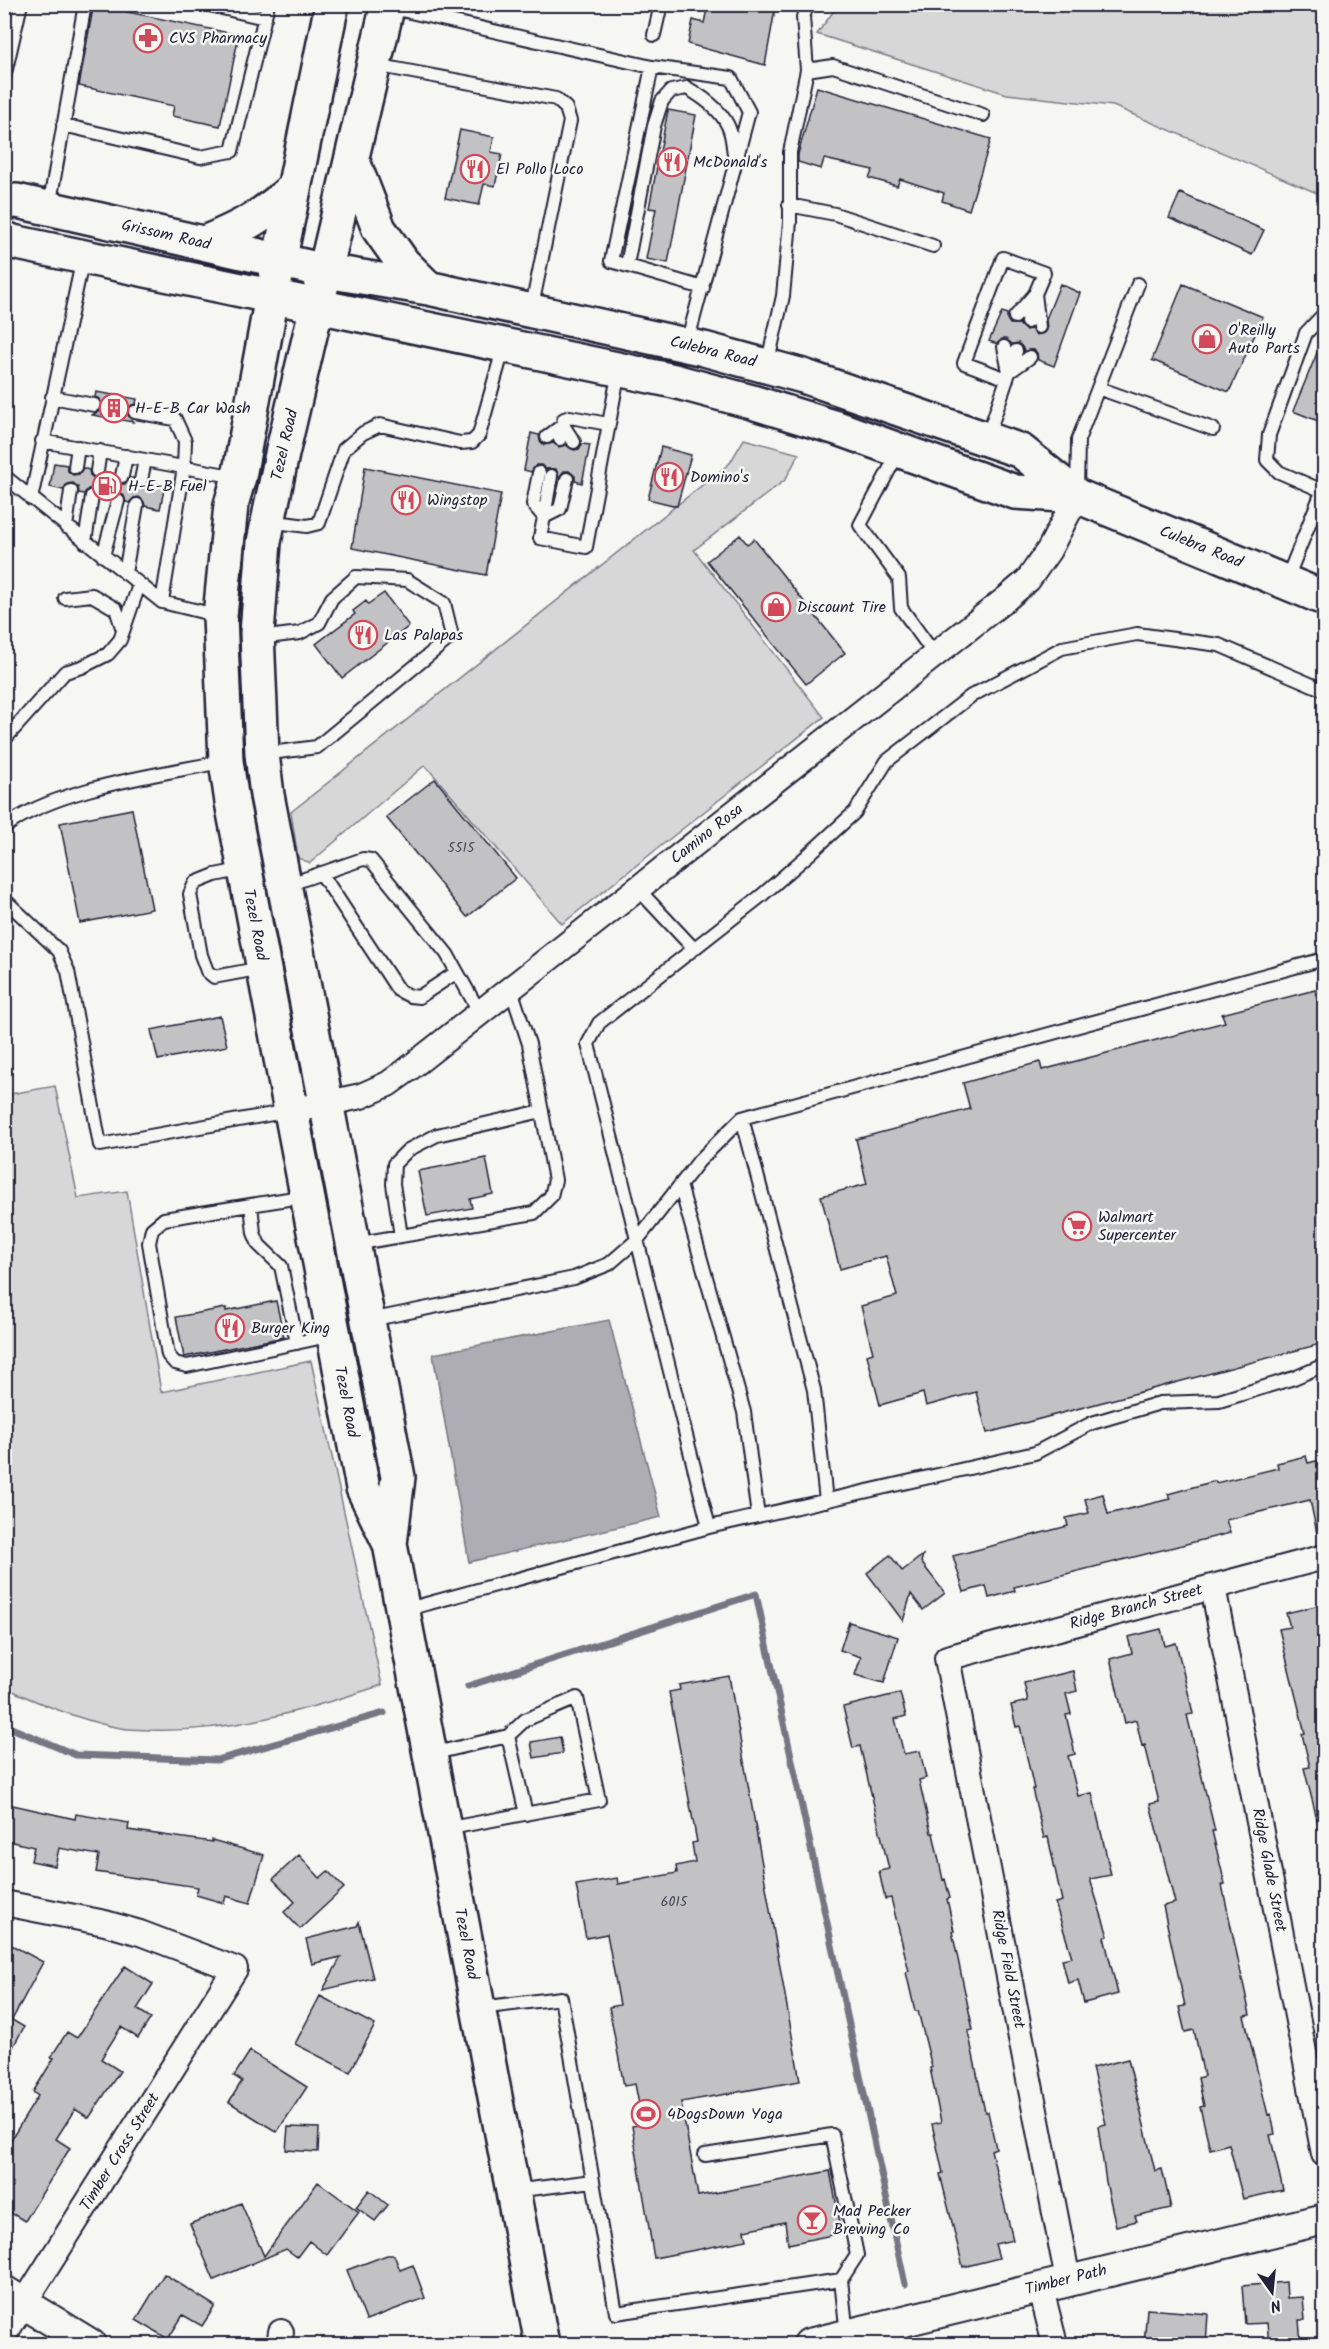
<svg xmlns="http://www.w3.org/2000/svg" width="1329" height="2349" viewBox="0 0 1329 2349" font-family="Kalam,sans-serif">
<rect width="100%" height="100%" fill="#f6f6f2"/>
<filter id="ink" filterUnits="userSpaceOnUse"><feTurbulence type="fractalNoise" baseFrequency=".0167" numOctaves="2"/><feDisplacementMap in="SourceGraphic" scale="12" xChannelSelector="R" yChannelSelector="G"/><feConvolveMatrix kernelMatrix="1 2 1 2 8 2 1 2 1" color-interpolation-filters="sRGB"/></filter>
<g filter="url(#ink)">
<path fill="#d7d7d7" stroke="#7c7c89" stroke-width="1.5" d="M838,5H1324V196L1113,106L1007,94L817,34Z
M744,439L799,454L785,480L694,550L824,717L562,924L425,765L310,863L298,858L291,812L730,463Z
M55,1086L78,1198L127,1191L161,1392L311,1361L382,1685C307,1710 229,1733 149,1730C140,1729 130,1730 121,1728C89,1723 34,1702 5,1687V1095Z"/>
<path fill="#adadb3" stroke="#757583" stroke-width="1.5" d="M609,1320L661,1517L469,1562L433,1354Z"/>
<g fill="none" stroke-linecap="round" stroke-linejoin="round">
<path stroke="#757583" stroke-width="7" d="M468,1686L756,1594L905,2284
M4,1725L76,1755L217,1760L384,1713"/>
</g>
<path fill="#c2c2c4" stroke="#22223b" stroke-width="1.5" d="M708,4H776L765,65L688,44L693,20L704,23Z
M99,6L239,35L220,126L172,116L174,106L79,86L93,8Z
M817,87L991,139L969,210L942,201L944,193L900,179L897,186L869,178L873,170L824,159L821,169L798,162V154Z
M668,110L696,115L668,263L646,259L656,209L649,208Z
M460,130L494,137L491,152L502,154L495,186L484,184L479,205L445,198Z
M1180,193L1264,230L1252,255L1169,218Z
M1060,284L1080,293L1054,366L1038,360L1037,353L1034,350L1024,351L1019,343L1012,344L1006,339H1002L997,344L989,341L1002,312L1007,314V319L1010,324H1019L1025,330L1031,329L1036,335L1044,333L1047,330L1046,319Z
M1183,284L1263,317L1229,392L1152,360Z
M1324,336V405L1318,421L1293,411Z
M96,392L137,399L136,404L132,405L127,410L128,415L133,422L92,415L100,411L102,406L100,399L95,397Z
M531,433L539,435L540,441L544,445L553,443L559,447L566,445L574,450L579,449L582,444L590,445L582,483L575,481V476L569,471H564L559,477L556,469H546L541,465H536L531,472L524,470Z
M661,447L691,455L677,506L648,499Z
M54,463L67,465L68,471L73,475L79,474L83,468L89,470L90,475L95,479L101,478L105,473L114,474V479L120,484H125L130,478H133V483L139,488H144L149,482L165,485L160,509L145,506L144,502L139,497L134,498L129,503L126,502L124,496L120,493L113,495L110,499L100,497L99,492L94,488L88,489L84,494L79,493L78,487L73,483L67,484L63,490L50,487Z
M365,467L501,494L486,575L352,548Z
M740,535L747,544L754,539L845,653L806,684L707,561Z
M384,593L409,626L342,678L316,644L355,614L353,611L366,601L368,604Z
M435,779L516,878L467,917L386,817Z
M132,809L152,909L80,923L60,823Z
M1315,990L1322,1016L1324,1015V1343L987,1433L976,1392L926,1406L923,1393L880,1405L867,1355L873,1353L861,1306L897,1296L886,1256L840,1269L821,1196L867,1184L856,1139L970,1109L963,1083L1040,1062L1042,1070L1225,1022L1222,1014Z
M220,1016L227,1046L158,1060L151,1030Z
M486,1158L493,1194L470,1199L472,1208L427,1216L418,1171Z
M276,1301L284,1337L184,1357L176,1317L226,1308V1311Z
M1306,1456L1308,1463L1324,1459V1532L1317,1533L1310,1500L1226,1520L1230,1533L1014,1587L1015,1591L989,1598L986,1586L964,1592L953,1556L1068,1526L1066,1518L1089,1513L1085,1499L1103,1494L1108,1514L1170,1499L1168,1494L1215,1481L1216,1483L1278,1468L1277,1463Z
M890,1555L902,1571L923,1555L921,1562L945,1593L923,1610L911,1594L903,1621L867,1573Z
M1324,1604V1822L1318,1823L1304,1768L1310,1767L1302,1734L1305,1733L1279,1629L1290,1627L1286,1613Z
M849,1622L898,1637L884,1683L855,1675L861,1657L840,1650Z
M1161,1629L1165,1646L1176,1643L1190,1700L1193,1714L1187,1715L1215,1831H1212L1225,1884L1222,1885L1250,2015L1244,2016L1268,2115L1271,2114L1275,2134L1270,2135L1283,2190L1243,2199L1229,2144L1210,2149L1200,2107L1204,2106L1198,2078L1204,2076L1194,2030L1185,2032L1179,2007L1185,2006L1163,1906L1175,1903L1150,1804L1159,1802L1145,1745L1142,1746L1136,1720L1125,1723L1110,1659L1132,1653L1128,1637Z
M1073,1671L1077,1691L1066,1694L1071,1714L1066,1715L1075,1754L1068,1756L1078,1796L1092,1793L1111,1875L1090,1879L1108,1936L1104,1937L1118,1994L1084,2003L1078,1980L1068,1983L1062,1959L1072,1957L1055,1903L1062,1901L1048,1837L1044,1838L1032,1789H1034L1020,1726L1016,1727L1011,1705L1028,1701L1024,1683Z
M729,1676L800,2081L681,2102L698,2196L830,2171L842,2233L788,2244L785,2222L745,2230L747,2240L654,2258L632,2126L643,2124L635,2084L624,2086L609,2007L620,2005L607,1934L586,1938L576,1885L617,1878L618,1884L677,1873L676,1866L695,1862L692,1843L697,1842L669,1692L680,1690L679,1685Z
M900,1693L906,1716L895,1719L904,1754L920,1751L926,1778L919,1780L931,1833H933L943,1880L945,1879L950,1898L947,1899L954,1931H952L973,2030L968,2031L985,2112H988L996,2148L991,2150L1013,2240L995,2244L999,2258L963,2267L940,2174L943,2173L932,2124L941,2122L930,2068L932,2067L918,2011H915L906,1972L909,1971L891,1898L885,1899L879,1871L889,1869L860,1746L853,1748L843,1707Z
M560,1737L563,1753L534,1758L531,1742Z
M4,1803L75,1819L76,1814L129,1823L128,1830L212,1842V1840L264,1855L250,1903L226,1896L224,1903L196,1895L198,1887L96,1872L99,1855L59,1848L55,1866L31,1861L34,1847L4,1840Z
M299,1855L320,1878L328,1871L344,1888L300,1929L284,1912L295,1902L273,1879Z
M359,1922L373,1978L323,1990L341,1957L312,1964L306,1939L357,1926Z
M4,1941L43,1962L12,2020L24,2027L4,2063Z
M125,1966L153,1984L137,2009L151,2018L138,2038L121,2027L101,2059L120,2071L89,2118L75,2109L56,2139L70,2148L25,2221L4,2209V2151L38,2096L33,2092L54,2058L51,2057L67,2032L77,2038Z
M320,1996L375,2025L350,2072L295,2044Z
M250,2051L307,2087L277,2132L229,2102L242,2081L234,2076Z
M1128,2059L1155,2171L1162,2169L1171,2208L1135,2216L1137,2221L1116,2226L1106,2182L1098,2126L1106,2124L1092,2068Z
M288,2127L319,2128L318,2152L286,2150Z
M318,2182L359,2212L327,2255L309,2241L297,2257L286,2249L214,2280L190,2224L241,2203L264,2256Z
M369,2190L388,2205L375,2221L356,2207Z
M387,2255H394L400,2270L413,2265L425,2298L366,2320L347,2270Z
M164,2274L215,2306L202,2326L183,2315L168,2339L136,2320Z
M1286,2282L1287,2298L1303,2297L1305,2320H1299L1301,2344H1269L1267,2323L1245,2324L1242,2286Z
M1147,2309L1208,2314L1206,2344H1144Z"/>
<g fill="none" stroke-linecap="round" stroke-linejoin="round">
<g stroke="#22223b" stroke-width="16">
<path id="service" d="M205,4L265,18
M388,7L652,67L731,78L749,112L687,343
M654,35L661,4
M375,65L556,99L566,108L570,121L531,311
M652,67L611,261L703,288
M807,70L803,17L808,4
M4,78L21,4
M63,125L200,157L232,151L268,4
M789,205L835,214L933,246
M49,207L85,4
M627,265L654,126L662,101L671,91L687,88C703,97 724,112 730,131C733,140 733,151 735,160
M1015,317L1035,294
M1027,322L1033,301
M1004,347L1009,372
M767,365L783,296L790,222V152L807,70L833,66L983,115
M1010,371L1016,351
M1007,379L1009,372L1030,357
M1098,388L1213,429
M52,397L94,405
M135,412L175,419L185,441L184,467L162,602
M563,425L574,442
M547,437L563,425
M987,438L1007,379L964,363L1003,258L1044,273L1035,294L1039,327
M560,439L564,419L570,417L608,424
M42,441L237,477
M899,451L860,525L899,578L901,608L935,655
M75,467L78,447
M97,471L100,451
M539,473L533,504L544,517
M4,476L162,602L219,616
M122,476L126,456
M567,479L560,509L544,517L540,538L586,547L619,370
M141,480L145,460
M1323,491L1279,472L1267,460L1269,435L1306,333L1324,314
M1077,492L1078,440L1138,284
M31,499L83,258
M544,517L551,476
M268,521L307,526L319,523L344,449L363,433L380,425L460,443L472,442L479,435L504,346
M66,527L71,491
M85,542L92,496
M103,556L118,501
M125,573L137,505
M1286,581L1324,487
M65,598L92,595L116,609L123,630
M259,638L300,633L319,623L332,598L356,577L407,580L444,603L452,636L317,747L263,754
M4,740L65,672L82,667L108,654L120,640L139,585
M4,828C53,788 163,774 226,761
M245,869L215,875L195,883L190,894L201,955L207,971L214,977L262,968
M321,873L398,990L410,996L419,997L457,972
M287,885L363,859L371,860L447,954L480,1013
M638,889L694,949
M4,899L59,951L68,971L100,1145L289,1111
M742,1118L814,1390L826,1501
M680,1185L744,1412L758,1516
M306,1196L164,1219L152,1229L149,1243L168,1355L175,1363L187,1366L333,1335
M251,1205L254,1233L259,1245L281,1266L297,1343
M401,1236L393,1184L394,1164L408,1150L437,1135L542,1111
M355,1244L534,1213L551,1196L555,1180L529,1044L511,989
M370,1320L574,1278L609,1264L638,1239L699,1161L742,1118L1324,959
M709,1527L588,1044L599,1023L761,896L807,856L855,812L887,761L971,696L1062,648L1137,634L1219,645L1324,690
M404,1610L709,1527L1035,1453L1092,1423L1160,1403L1219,1401L1294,1378L1324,1365
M508,1736L526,1814
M431,1754L508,1736L525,1720L577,1698L599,1800L445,1829
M480,2008L561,1998L616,2313L841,2280L847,2335
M705,2155L832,2135L857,2255L841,2280
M514,2191L593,2181"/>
</g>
<g stroke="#22223b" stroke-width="28">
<path id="minor" d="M291,1111L361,1096L388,1084L406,1071L1007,598L1028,580L1049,550L1077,496
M1213,1587L1324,2154
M4,1903L105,1923L140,1933L235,1969L4,2335
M1068,2280L947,1658L1324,1557
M1040,2286L1055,2344
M279,2344L281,2332"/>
</g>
<g stroke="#22223b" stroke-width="34">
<path id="tertiary" d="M4,2291L90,2344
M809,2344L1324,2219"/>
</g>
<g stroke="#22223b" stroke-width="38">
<path id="secondary" d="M332,4L272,296L239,477L231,505L220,616L226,761L232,802L363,1488L390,1544L542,2344
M388,4L282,454L264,542L257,633L262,754L267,795L398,1477L390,1544"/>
</g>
<g stroke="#22223b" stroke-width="38">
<path id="primary" d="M352,159L379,229L403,263L428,288
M4,202L17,201L326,271L428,288L704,349L803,376L1021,451L1077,496L1324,598
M4,238L13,242L674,381L752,402L837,428L1015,492L1077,496
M204,243C241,228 265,215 294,188"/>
</g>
<use href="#service" stroke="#f6f6f2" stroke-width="12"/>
<use href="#minor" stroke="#f6f6f2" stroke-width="24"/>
<use href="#tertiary" stroke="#f6f6f2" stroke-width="30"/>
<use href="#secondary" stroke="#f6f6f2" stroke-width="33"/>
<use href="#primary" stroke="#f6f6f2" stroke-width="33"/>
</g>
</g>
<defs>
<g id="pharmacy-ring" transform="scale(1.5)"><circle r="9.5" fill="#f6f6f2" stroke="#d1495b" stroke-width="1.5"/><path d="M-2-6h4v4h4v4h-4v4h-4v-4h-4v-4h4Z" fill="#d1495b"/></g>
<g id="restaurant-ring" transform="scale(1.5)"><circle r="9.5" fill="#f6f6f2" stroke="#d1495b" stroke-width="1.5"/><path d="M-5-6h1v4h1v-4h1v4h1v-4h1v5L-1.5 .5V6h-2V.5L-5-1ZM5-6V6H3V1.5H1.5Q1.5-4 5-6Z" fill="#d1495b"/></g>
<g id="shop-ring" transform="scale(1.5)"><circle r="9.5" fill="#f6f6f2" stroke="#d1495b" stroke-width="1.5"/><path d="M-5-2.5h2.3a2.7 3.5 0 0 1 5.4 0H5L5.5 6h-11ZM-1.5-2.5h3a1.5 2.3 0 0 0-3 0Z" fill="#d1495b"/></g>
<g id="building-ring" transform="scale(1.5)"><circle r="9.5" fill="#f6f6f2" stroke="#d1495b" stroke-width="1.5"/><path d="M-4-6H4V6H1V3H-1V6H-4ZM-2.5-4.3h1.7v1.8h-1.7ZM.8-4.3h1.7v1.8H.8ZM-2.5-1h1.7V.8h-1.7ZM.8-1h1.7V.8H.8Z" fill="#d1495b"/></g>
<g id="fuel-ring" transform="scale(1.5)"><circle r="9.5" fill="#f6f6f2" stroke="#d1495b" stroke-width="1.5"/><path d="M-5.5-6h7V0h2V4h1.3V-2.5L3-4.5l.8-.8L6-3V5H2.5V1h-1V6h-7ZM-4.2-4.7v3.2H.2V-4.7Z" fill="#d1495b"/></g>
<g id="supermarket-ring" transform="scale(1.5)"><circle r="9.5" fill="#f6f6f2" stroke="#d1495b" stroke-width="1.5"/><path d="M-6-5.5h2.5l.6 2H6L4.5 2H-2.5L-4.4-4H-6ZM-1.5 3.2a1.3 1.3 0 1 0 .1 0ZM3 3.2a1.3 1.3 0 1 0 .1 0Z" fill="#d1495b"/></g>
<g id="stadium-ring" transform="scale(1.5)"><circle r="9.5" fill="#f6f6f2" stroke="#d1495b" stroke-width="1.5"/><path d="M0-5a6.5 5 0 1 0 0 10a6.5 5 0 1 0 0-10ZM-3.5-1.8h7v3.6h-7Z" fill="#d1495b"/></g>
<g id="bar-ring" transform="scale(1.5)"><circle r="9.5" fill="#f6f6f2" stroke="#d1495b" stroke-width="1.5"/><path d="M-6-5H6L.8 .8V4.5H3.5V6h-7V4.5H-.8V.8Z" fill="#d1495b"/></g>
</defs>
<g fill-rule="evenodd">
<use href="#pharmacy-ring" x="148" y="38"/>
<use href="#restaurant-ring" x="672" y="162"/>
<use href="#restaurant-ring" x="475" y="169"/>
<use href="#shop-ring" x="1207" y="339"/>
<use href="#building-ring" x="114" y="408"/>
<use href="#restaurant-ring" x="669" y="477"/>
<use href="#fuel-ring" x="107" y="486"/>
<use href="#restaurant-ring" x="406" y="500"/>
<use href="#shop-ring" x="776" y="607"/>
<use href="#restaurant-ring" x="363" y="635"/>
<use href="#supermarket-ring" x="1077" y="1226"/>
<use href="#restaurant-ring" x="230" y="1328"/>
<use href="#stadium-ring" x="646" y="2114"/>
<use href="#bar-ring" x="812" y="2220"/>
</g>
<g text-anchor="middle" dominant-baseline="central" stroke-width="5" stroke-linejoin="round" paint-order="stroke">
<g font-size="14" fill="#4a4a5d">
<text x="461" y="848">5515</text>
<text x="674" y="1902">6015</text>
</g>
<g font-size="16" fill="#22223b" stroke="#f6f6f2" text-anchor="start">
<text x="169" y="38">CVS Pharmacy</text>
<text x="693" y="162">McDonald's</text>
<text x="496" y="169">El Pollo Loco</text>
<text x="1228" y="330">O'Reilly<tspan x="1228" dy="18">Auto Parts</tspan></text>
<text x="135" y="408">H-E-B Car Wash</text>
<text x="690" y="477">Domino's</text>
<text x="128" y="486">H-E-B Fuel</text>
<text x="427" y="500">Wingstop</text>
<text x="797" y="607">Discount Tire</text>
<text x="384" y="635">Las Palapas</text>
<text x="1098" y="1217">Walmart<tspan x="1098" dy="18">Supercenter</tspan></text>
<text x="251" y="1328">Burger King</text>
<text x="667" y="2114">4DogsDown Yoga</text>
<text x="833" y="2211">Mad Pecker<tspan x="833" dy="18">Brewing Co</tspan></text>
</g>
<g font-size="16" fill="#22223b" stroke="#f6f6f2">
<text transform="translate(166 235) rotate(13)">Grissom Road</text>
<text transform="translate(713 352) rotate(14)">Culebra Road</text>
<text transform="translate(285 445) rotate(-77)">Tezel Road</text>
<text transform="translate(1201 547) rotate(22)">Culebra Road</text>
<text transform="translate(707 834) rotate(-38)">Camino Rosa</text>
<text transform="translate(255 925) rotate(79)">Tezel Road</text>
<text transform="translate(346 1402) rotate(79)">Tezel Road</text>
<text transform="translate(1136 1607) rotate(-15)">Ridge Branch Street</text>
<text transform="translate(1269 1870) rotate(79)">Ridge Glade Street</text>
<text transform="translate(466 1944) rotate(79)">Tezel Road</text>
<text transform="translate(1008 1969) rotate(79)">Ridge Field Street</text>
<text transform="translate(120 2152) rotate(-58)">Timber Cross Street</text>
<text transform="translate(1066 2280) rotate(-14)">Timber Path</text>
</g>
</g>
<rect width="1329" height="2349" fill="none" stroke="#f6f6f2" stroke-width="24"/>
<rect x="12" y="12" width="1305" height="2325" fill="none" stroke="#22223b" stroke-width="2" filter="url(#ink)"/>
<g transform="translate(1272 2292) rotate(165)" stroke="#f6f6f2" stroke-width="4.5" paint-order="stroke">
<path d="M0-4.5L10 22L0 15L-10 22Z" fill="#22223b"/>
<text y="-9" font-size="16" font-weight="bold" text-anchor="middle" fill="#22223b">N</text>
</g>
</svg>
